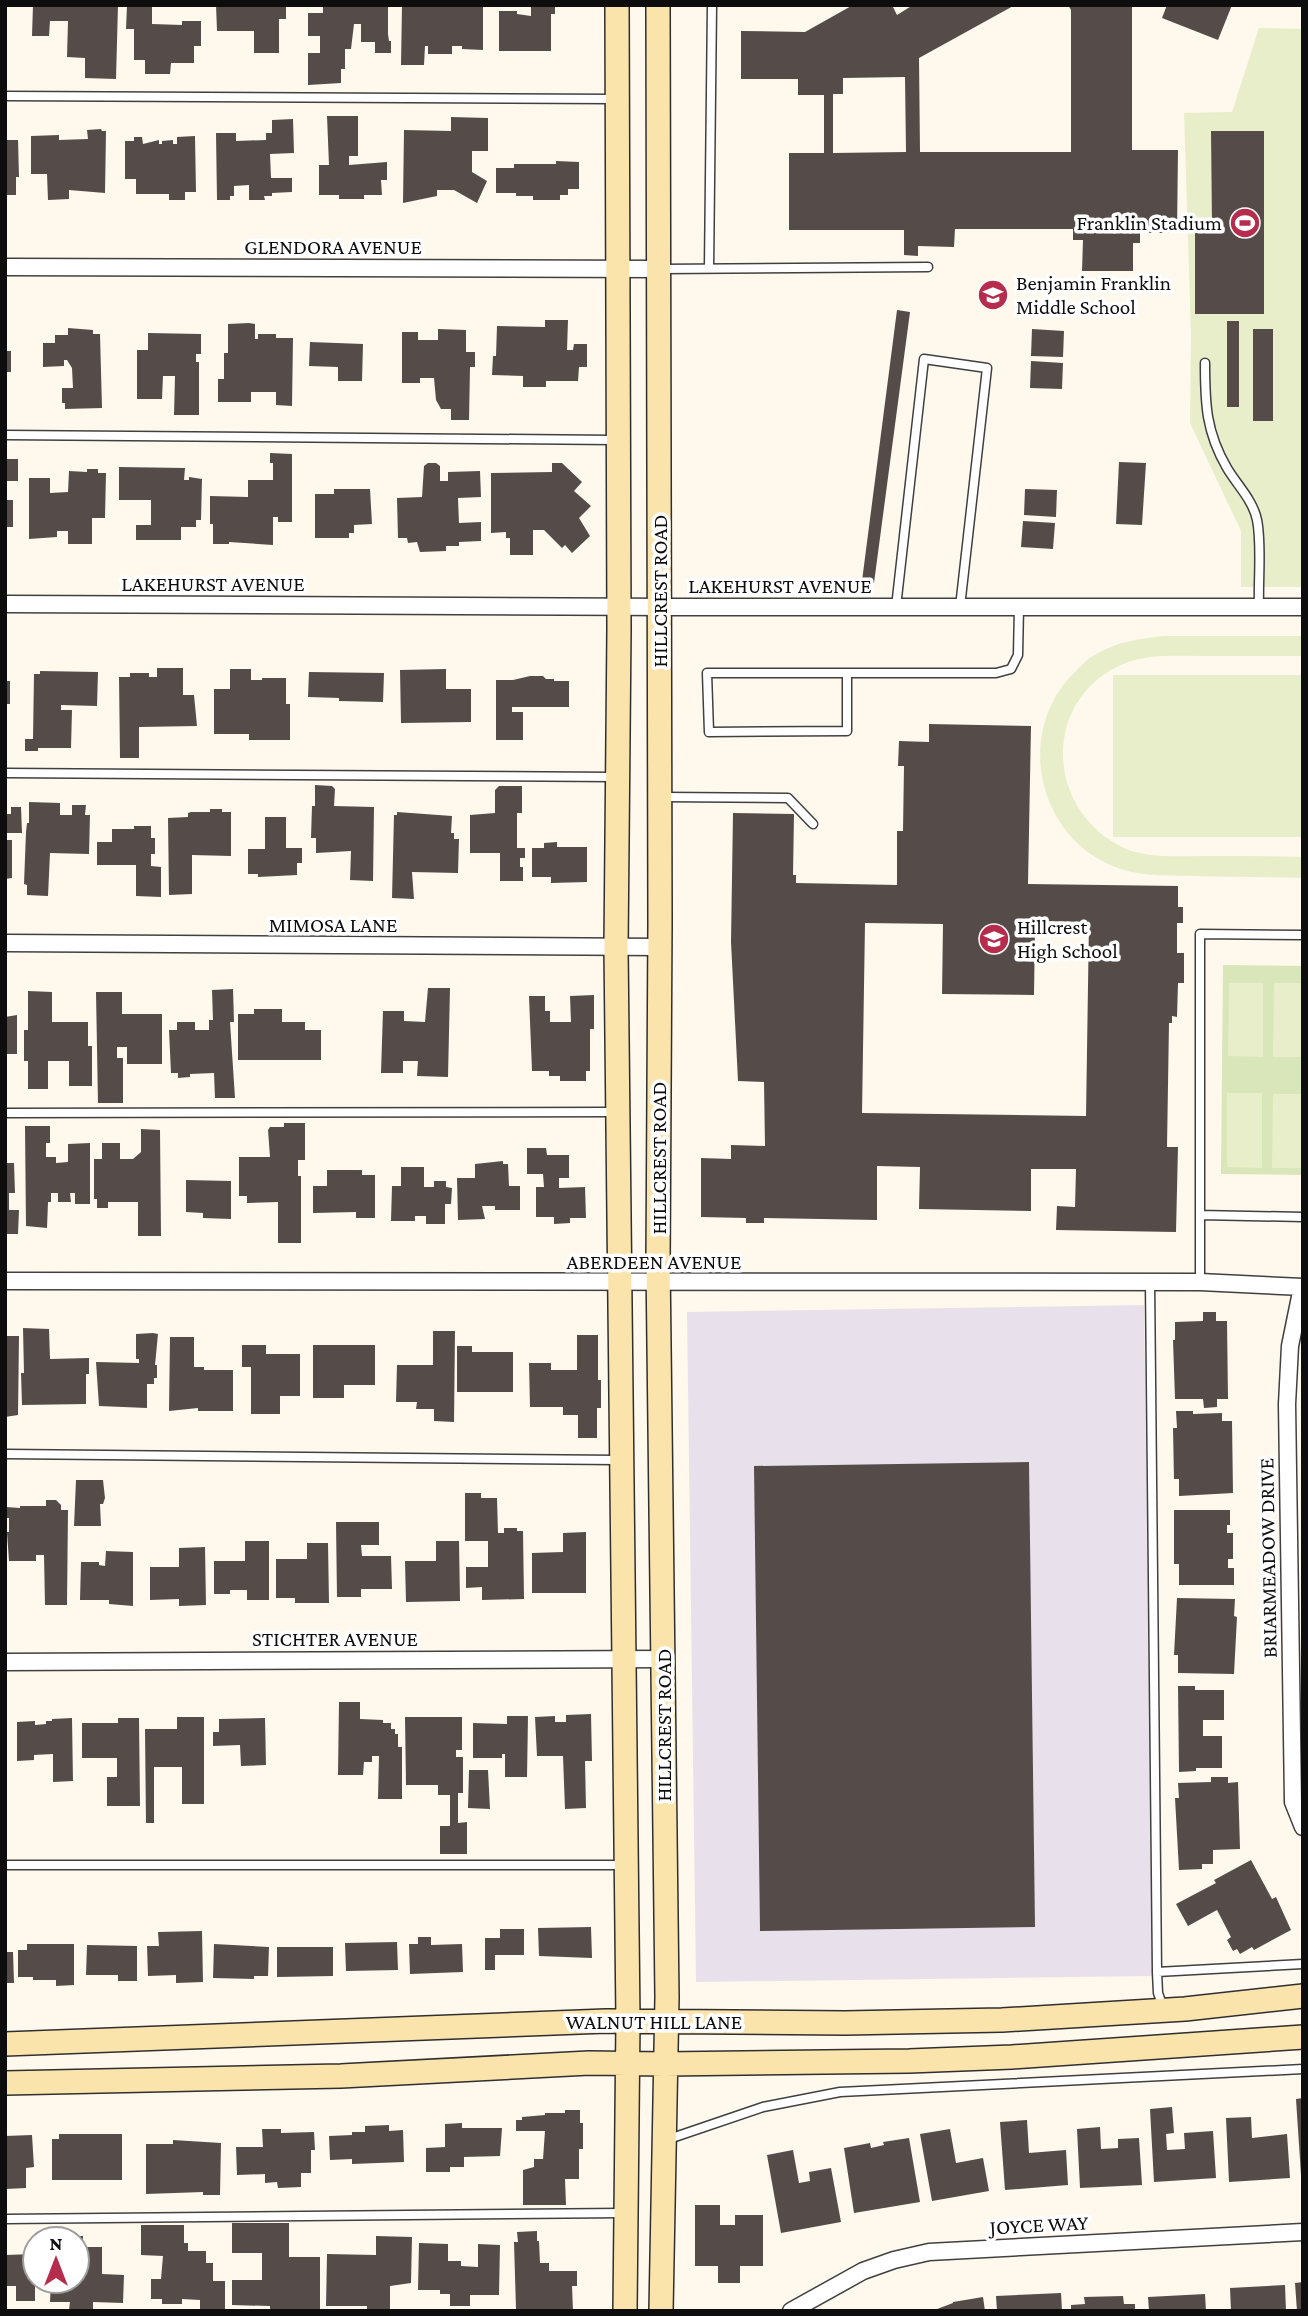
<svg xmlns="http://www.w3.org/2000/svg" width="1308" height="2316" viewBox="0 0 1308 2316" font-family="'Crimson Pro',serif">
<rect width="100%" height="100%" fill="#fef8ed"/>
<path fill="#e8e1eb" d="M1144,1305L1154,1976L696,1982L687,1312Z"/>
<path fill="#d9e6b9" d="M1223,965L1303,966V1175L1221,1174Z"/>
<path fill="#e8eeca" d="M1259,28L1303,29V587H1241V531L1190,423L1191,333L1184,113L1232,112Z
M1164,636H1303V656C1269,656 1236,656 1202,656C1178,656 1151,654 1128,662C1042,694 1042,809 1124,848C1148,859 1181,856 1207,856C1239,856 1271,856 1303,857V878C1267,877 1231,877 1196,876C1172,875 1144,877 1121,869C1037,842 1012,730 1077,670C1082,665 1087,659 1093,656C1115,642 1138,639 1164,636Z
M1113,675H1303V837H1113Z
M1229,983H1263V1057L1228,1056Z
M1274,983H1303V1057H1273Z
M1227,1093H1262V1168L1227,1167Z
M1273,1094H1303V1168H1272Z"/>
<path fill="#554c4a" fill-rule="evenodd" d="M33,5H118L116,79L85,78V58L67,57L68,21H50L49,36H32Z
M127,5H152V24L182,25V21H201V46H194V63H171L170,74H145V60H134V29H126Z
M216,5H286V19H279V53H254V31H217Z
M323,5H388V34L389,41H391V53H375V42H361V24H354L351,49H345V69H341V83L308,85V53H320V36H308V13H323Z
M402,5H483V50L462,49V46H452V54H428V46H425L424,65H401Z
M531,5H555V14H551V51H499V11H517V14L531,16Z
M853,5H892L897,15L913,5H1015L919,58L920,152H1071V10L1068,5H1132V150H1178L1177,233H1140V243H1133V271H1082L1083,240H1073V229H955L954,247L918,246V256L904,255V230H789V153H824V95H798V79H741V31L805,32ZM905,77L906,152L833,153V94H843V78Z
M1167,5H1232L1218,40L1162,18Z
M327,116H358V156H349V165L387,162V180H381L382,195H364V199H339V195H319V165H329Z
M451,117L488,118V151H472V172L487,181L477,203L454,190H437V196L403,203L404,130L451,131Z
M293,119L294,153L270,154L271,178H292V192L272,193V196H264L265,200H249V185L234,186V196H230V200H217L216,133H236V141L266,140V133H272V120Z
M101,129L102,131H106L105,193L69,190V199L48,200L47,174H31V136L59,135V140L88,139L87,130Z
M1211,131H1264V314H1195V224H1212Z
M195,136L196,192H185V200H169V194H136V179H125V141H134V137H142L143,144L159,140V144H162V141L173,140V144H177V137Z
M5,140H18L19,177H16V195H5Z
M556,161L579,162V189H568V195H560V200H533V196H516V193H496V168H514V164H556Z
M897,310L910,312L874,583L862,581Z
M545,320H568L567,350H573L574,344H587V367H579L578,381H546V387H523V376L492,375L493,356H496L497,326L545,327Z
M1227,321H1239V407H1227Z
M249,323L255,324V339H258V334H276V338H293L292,406L276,405V392H251V402H218V379H224V353H228V324Z
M68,328L93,330V334H100L102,408L65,409V403H62V388H73L72,368L67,360H64V366L43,367V343H55V335H68Z
M438,329L466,330V352H475V367H470L469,420H451V409H441L436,400L434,378H420V383H402V332H418V340H438Z
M1032,329L1064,331L1063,357L1031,356Z
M1253,329H1273V421H1253Z
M148,333L201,334V354H196V362H199V415H174L175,376H163L162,399H137V350H148Z
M310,342L363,344L362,381H338V367L309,366Z
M5,351H11V372H5Z
M1031,361L1063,363L1062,389L1030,388Z
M270,453L292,454V522H278V517H273V545L229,542V544H213V524H210V496L248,497V480H273V463H270Z
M5,459H18V481H5Z
M1119,462L1146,463L1142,525L1116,524Z
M428,463H436L440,466V481H448V472L480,471L481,497L458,498L459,523L481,522V541L459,542V546H446V551L420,552L417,542L408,543L407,538H398L397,498L422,497L424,466Z
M552,463H562L582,482L574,491L591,506L579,518L590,536L572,553L565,545L562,548L544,530H533V555H510V538H506V532L491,533V473L552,472Z
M119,467L185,468L184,480H189V477L202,479L201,520H196V527H181V540H136V525H151V500H119Z
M87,469H98V473H106L105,518H92V544H68V531H57V537L29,539V478H50V493L68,492L69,471L87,472Z
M334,489H370L372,524L354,525V533H349V538H315V494H334Z
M1025,489L1057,490L1056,517L1024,515Z
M5,500H13V527H5Z
M1023,521L1055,523L1053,549L1021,547Z
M157,668H183V695H194L197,726L139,727V758H120L119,677H130V673H149V677H157Z
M230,669H251V680H262V678H286V704H290V740H249V734H214V689H230Z
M446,669V689H471V722L401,723L400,670Z
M40,671L98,672L97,706L61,705V710H72L71,748H38V751H25V739H33L34,674H40Z
M309,672L384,673L383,702L339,701V698L308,697Z
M530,676H543L546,679H554V681H569V707H512V712H523V740H496V680H513Z
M5,681H10V704H5Z
M929,724L1031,726L1028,884L1178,886V907H1183V923H1177V953H1184V983H1178L1177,1017L1172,1016V1023H1169L1167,1147H1178L1176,1232L1056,1230L1057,1206L1075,1207L1076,1169H1031V1211L919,1209L920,1167L877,1166V1220L764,1218V1223H746V1218L701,1217V1158L731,1159V1145L765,1146L764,1082L738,1081L731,942L733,813L794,814L793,875H796V883L897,885V831H903L904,766H898L899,741L929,742ZM1041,921L1089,922L1086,1116L862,1113L865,923L943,924L942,994L1034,995L1035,926H1041Z
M315,785L332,786L335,789L334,806L374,807L373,881L350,880L351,851L316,853V838H311L312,806H315Z
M499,786H522V813H517V848H525V858H520V867H523V881H500V853H470V815L495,813V790Z
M29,802L60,803V815H72V805H86L85,815H90L89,854L50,853L48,896L27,895V885L24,884L26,832L27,823H29Z
M11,807H21L22,833H5V814H11Z
M210,809H222V812H231V856L192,855V894L169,895L168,818L188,817V813L191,812H210Z
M397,812L452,816L451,833H454V839H459L458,873L412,872L414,899L392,898L394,815H397Z
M265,817H286V848H302V863H297V875L258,877V874H248V849H265Z
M134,826H151V838H155V854H151V866L161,867V897L136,896V865H97V842H112V829H134Z
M5,840H12V878L5,879Z
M557,842V847H587V882L551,883V877H532V848H544V843Z
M428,988H450L448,1077L417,1076L418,1061H403V1073H381L383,1011H404V1021L425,1022Z
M233,989L234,1022H230L235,1098H215L214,1073L190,1074V1077L178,1078V1073H171L169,1030H177V1022H195V1030H209V1020H213L212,990Z
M28,991L52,992V1022H88V1046H92V1086H69V1061H48V1089H28V1061H24V1030H28Z
M96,992H122V1014H162V1064H127V1047H117V1058H123V1103H98Z
M594,995V1029H590V1071H586V1081H560V1076H549V1071H532L529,996H545V1011H550V1022H571L570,996Z
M254,1009H282V1022H305V1030H321V1060H238V1014H254Z
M17,1015V1054H6L5,1017Z
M284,1123H305V1160H298V1176H301V1243H278V1202L247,1203V1196H239V1157H270L268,1130L270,1127H284Z
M25,1126H50V1143H46V1157H56V1163L68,1162V1144L90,1143V1204H75V1193H70L71,1202H58V1193H51V1202H48L47,1228L26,1226Z
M141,1129L160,1130L161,1236H138V1202H108V1208H97V1199H94V1159H102V1143H120V1159H133L141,1152Z
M527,1148H546L547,1155H569V1178H559V1188L585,1187L586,1218H570V1223L554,1224V1217H536V1187H544L543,1174H527Z
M503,1161V1164H508L509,1186H520V1210H495V1206H482L485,1219L458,1220L457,1178H475V1164Z
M5,1163H14L15,1193H9V1210H19L18,1234H5Z
M401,1167H424V1187H434V1181H446V1187L452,1188L451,1204H445V1224H426V1216H415V1221H391L392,1186H401Z
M327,1170H362V1175H375V1218H356V1212L313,1213V1186H327Z
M186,1180L231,1181V1219L203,1218V1213L186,1212Z
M1203,1312H1216V1321H1227L1228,1399H1217V1407L1204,1408L1203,1399H1175L1173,1340H1175V1322L1203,1321Z
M23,1328L49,1329L50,1359L89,1358V1374H86V1404L22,1405L21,1373H24Z
M433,1331H455L454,1422L434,1421V1409H416L417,1402H396L397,1365H433Z
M153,1333L158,1334L155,1365H157V1378H154V1384H147V1408L99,1406L96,1362L139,1363V1359H136V1334Z
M577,1335H598V1380H601V1408H597V1438H578V1415H563V1407H530L529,1363H551V1370H577Z
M5,1336H19L18,1415L5,1417Z
M170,1337H194V1367H204V1370H233V1411H198V1408L169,1411Z
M242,1345H266V1354H300V1396H280V1414H251V1367H242Z
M313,1345H375V1385H344V1398H313Z
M457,1346H472V1352H513V1392H457Z
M1176,1411H1193V1414L1222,1413V1421H1232L1233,1493L1179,1496V1479H1174L1173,1428H1177Z
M1029,1462L1035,1927L760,1931L754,1466Z
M76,1480H103L105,1498L103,1504H100L101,1526H74Z
M465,1493H481V1498H497L498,1533H504V1528H517V1531H523L524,1599L482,1600V1587L466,1588V1567H488V1541H465Z
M46,1500H56L61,1505V1510H68L67,1605H45L44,1555H36V1561H9L7,1532H9V1518H6V1507L20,1508V1506H46Z
M1174,1510H1230V1525H1227V1533H1233V1559H1228V1568H1234V1585H1179V1564H1174Z
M336,1522H379V1545H361L362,1556H391L392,1589H361V1597H337Z
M586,1532V1593H532V1553L563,1552V1533Z
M245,1541H269V1600H247V1590H230V1594H214V1561H245Z
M436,1541H459L460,1601L406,1602L405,1561H436Z
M307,1543H328L329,1603H295V1598H276V1559H307Z
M205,1547L206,1605L179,1606V1599L150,1600V1567H179V1548Z
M106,1551L133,1552V1606L109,1604V1600H80L81,1562H99V1565L105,1566Z
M1177,1598L1235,1599L1234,1616L1237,1617L1234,1674L1178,1673V1655H1174Z
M1178,1686H1195V1690H1224V1720H1203V1736H1222V1768H1196V1771L1179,1772Z
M339,1702H360V1719L383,1720V1723H391V1729H395V1734H398V1747H402V1799H378L379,1756H372V1762H364L363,1775H338Z
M591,1714L592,1761H585L586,1808L565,1809L563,1756H537L535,1717L555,1716V1722H566V1715Z
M507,1716H528L527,1777H505V1754H502V1758H473V1723L507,1724Z
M177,1717H204V1804H182V1767H154V1823H146L145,1729H177Z
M405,1717H462V1750H456V1757H463V1793H458V1823L467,1822V1854H440V1826H450V1795H438V1785H406Z
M72,1718L73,1781L53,1782V1754L34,1755V1760L17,1761V1722L35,1721V1725L46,1724V1721H52V1719Z
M118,1718H139L140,1806H107V1777H117V1758H82V1723H118Z
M265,1718L266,1765L241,1766L240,1745L213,1746V1732H219V1719Z
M469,1770H488L490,1809L468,1808Z
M1211,1777H1228V1783L1238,1782L1240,1849L1213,1850V1864H1202V1869L1179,1870L1175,1798H1179L1178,1783L1211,1782Z
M1251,1860L1272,1899L1276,1897L1291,1930L1254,1950L1252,1947L1240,1954L1237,1949L1233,1951L1227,1940L1231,1937L1217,1910L1188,1926L1176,1904L1216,1883L1214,1880Z
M591,1927L592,1958L539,1956L538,1928Z
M500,1929H524V1955H495V1970H485V1938H500Z
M202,1931L203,1982L176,1983V1975L148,1976L147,1946H159L158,1932Z
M418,1937H431V1945L462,1944L463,1972L410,1974L409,1944H418Z
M397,1942L398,1970L346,1971L345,1943Z
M27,1944H74V1985L56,1986V1980H33V1977H18V1950H27Z
M214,1944L269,1947L268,1976H254V1979L213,1978Z
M87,1945L137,1946V1981H118V1975H86Z
M277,1947H333V1976L277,1977Z
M5,1952H13L14,1983H5Z
M1303,2098V2175H1301L1296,2099Z
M1172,2107L1174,2133L1166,2134L1167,2150L1185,2149L1184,2133L1213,2131L1216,2178L1154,2182L1150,2109Z
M565,2110H580V2123H583V2149H579V2179H565L566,2205H523V2170L534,2167V2159H543L545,2131H516V2120H522V2117L545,2115V2113H565Z
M1251,2117L1252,2138L1287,2134L1290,2178L1229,2182L1226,2118Z
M1027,2120L1029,2153L1066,2150L1068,2185L1005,2190L1000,2122Z
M462,2123V2128H502L500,2156L464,2157V2167H450V2172H426V2148L445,2147V2124Z
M389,2125V2131L403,2130L404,2162L352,2164V2159L330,2160L329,2136L352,2135V2132H365V2126Z
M1100,2127L1101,2149L1118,2148V2139L1139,2138L1142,2185L1080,2188L1077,2129Z
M262,2129H281V2133L314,2132L315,2150H311V2173H301V2187L278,2188L277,2182L265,2183V2174L237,2175L236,2147H263Z
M950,2129L956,2163L983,2158L989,2191L932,2201L920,2134Z
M59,2134H122V2180H52V2139H59Z
M32,2135L34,2167L26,2168V2188L6,2189L5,2136Z
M909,2138L920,2202L854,2213L844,2148L870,2143L871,2148L884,2145L883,2142Z
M173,2140L221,2143L220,2195H203V2192L146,2194V2144H173Z
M793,2150L799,2183L810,2181L809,2172L831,2168L841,2222L781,2233L767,2155Z
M695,2205H720V2225H735V2215H763V2266H740V2283H718V2266H695Z
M232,2223H289V2257H320V2309H270V2306L232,2305V2280H262V2253H232Z
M141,2225H184V2243H188V2251H206V2263H213V2281H225V2311H200V2300L182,2299V2304H162V2299H151V2279H161L163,2256L141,2255Z
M537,2231V2241H539L540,2263H549V2271H577V2286H572L573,2311L516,2309L514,2242H518L517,2232Z
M59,2236H83V2247H102V2274L124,2275L123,2303L93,2302V2310H69L70,2302H50L51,2281H77V2239H59Z
M376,2236L412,2237L411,2283L390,2286V2311H367V2306H326L327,2254L376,2255Z
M419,2243L448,2244V2261H461V2266L478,2267V2244L500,2245L499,2295H470V2306H450V2294H440V2290H418Z
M35,2254V2301H16V2286H5V2255Z
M1303,2282V2311H1297L1295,2283Z
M1285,2285L1286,2311H1231L1230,2288Z
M1061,2293L1062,2311H997L996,2296Z
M1205,2294L1206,2311H1149L1148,2297Z
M1123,2296L1124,2304H1135V2311H1071V2305L1085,2304L1084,2297Z
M983,2297L985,2311H932L953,2303V2302Z"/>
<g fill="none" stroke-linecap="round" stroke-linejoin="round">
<g stroke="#404040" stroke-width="11">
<path id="service" d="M5,96L615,99
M709,268L712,5
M660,269L928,267
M1205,363C1205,404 1206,432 1227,468C1237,485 1253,500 1257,520C1262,544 1258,581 1259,607
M5,435L615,440
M896,607L924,359L987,368L960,607
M847,674V731L709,732L707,673H996L1011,669L1018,655L1019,607
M5,773L615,777
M663,797L788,798L813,824
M5,1113L615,1112
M1200,1215L1303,1217
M1150,1282L1157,1972L1158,1993L1163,2007
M1200,1282V934L1303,935
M5,1454L618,1460
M5,1865H625
M1157,1972L1303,1964
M666,2140L763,2107L840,2092L1303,2069
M5,2219L624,2213"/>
</g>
<g stroke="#404040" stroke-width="19">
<path id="minor" d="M5,267L660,269
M5,604L676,607H1303
M5,943L660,947
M5,1281L1200,1282L1303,1287
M1302,1287L1290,1346L1287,1404L1293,1802L1303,1827
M5,1662L664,1659
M791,2311L863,2271L894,2260L929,2252L1303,2232"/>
</g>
<g stroke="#2f2f2f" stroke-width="26">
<path id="secondary" d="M617,5L619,629L616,948L628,2020L625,2311
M658,5L660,923L658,1263L667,1997L661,2311
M5,2044L606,2021L845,2023L1002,2020L1185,2009L1303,1996
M5,2083L341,2076L589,2063L665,2064L909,2061L1012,2057L1303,2037"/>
</g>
<use href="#service" stroke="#fff" stroke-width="8"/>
<use href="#minor" stroke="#fff" stroke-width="16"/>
<use href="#secondary" stroke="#fbe3ac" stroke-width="23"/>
</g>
<defs>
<g id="stadium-disc" transform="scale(1.575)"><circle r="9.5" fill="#b52c4c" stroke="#fff"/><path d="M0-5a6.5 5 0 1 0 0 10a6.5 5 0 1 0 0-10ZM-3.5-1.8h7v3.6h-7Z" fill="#fff"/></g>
<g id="school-disc" transform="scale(1.575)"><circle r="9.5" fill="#b52c4c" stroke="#fff"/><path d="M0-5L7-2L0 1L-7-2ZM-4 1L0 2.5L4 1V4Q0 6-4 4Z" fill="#fff"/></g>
</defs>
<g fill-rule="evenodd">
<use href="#stadium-disc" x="1245" y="223"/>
<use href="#school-disc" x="993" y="295"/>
<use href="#school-disc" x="994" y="939"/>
</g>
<g text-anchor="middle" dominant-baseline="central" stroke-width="7" stroke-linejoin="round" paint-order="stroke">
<g font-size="21" fill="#0d0d0d" stroke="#fff" text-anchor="start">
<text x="1222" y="223" text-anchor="end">Franklin Stadium</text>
<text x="1016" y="283">Benjamin Franklin<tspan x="1016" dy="24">Middle School</tspan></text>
<text x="1017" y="927">Hillcrest<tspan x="1017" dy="24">High School</tspan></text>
</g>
<g font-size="21" fill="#0d0d0d" stroke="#fff">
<text x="333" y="247">GLENDORA AVENUE</text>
<text x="213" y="584">LAKEHURST AVENUE</text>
<text x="780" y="586">LAKEHURST AVENUE</text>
<text transform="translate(660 591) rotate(-90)">HILLCREST ROAD</text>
<text x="333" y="925">MIMOSA LANE</text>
<text transform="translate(659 1158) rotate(-90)">HILLCREST ROAD</text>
<text x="654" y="1262">ABERDEEN AVENUE</text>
<text transform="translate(1268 1558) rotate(-91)">BRIARMEADOW DRIVE</text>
<text x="335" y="1639">STICHTER AVENUE</text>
<text transform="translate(664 1725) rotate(-90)">HILLCREST ROAD</text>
<text x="654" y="2022">WALNUT HILL LANE</text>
<text transform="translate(1039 2225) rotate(-3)">JOYCE WAY</text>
</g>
</g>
<rect width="1308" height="2316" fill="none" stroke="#0d0d0d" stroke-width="14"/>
<g transform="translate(56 2260)"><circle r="33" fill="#ffffff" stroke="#9e9e9e" stroke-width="2"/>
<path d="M0-5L12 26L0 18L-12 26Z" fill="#b52c4c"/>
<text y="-10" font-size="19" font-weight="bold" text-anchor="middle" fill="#0d0d0d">N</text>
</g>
</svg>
